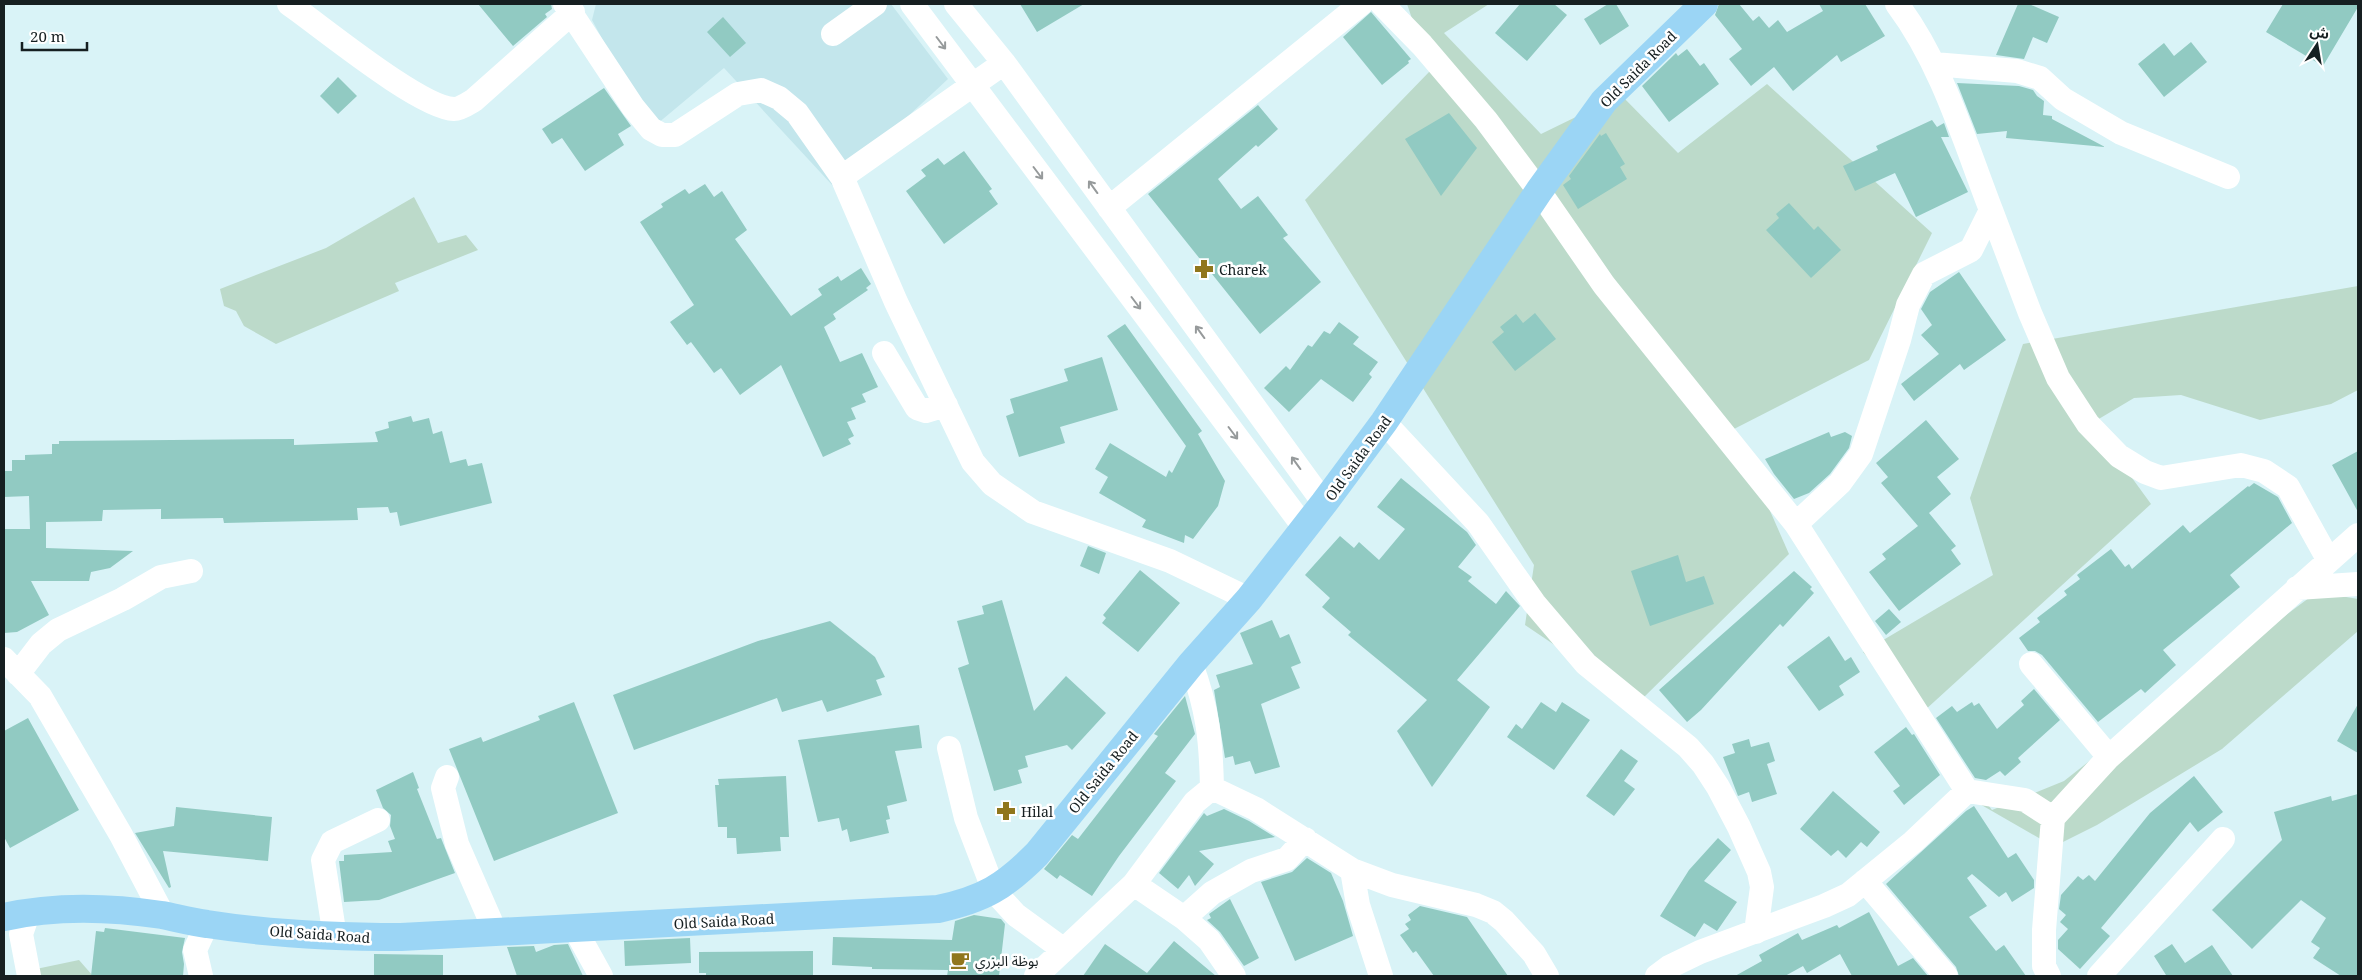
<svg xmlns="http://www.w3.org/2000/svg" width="2362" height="980" viewBox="0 0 2362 980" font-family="'Noto Serif','Noto Sans Arabic',serif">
<rect width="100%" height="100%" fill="#d9f3f7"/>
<path fill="#c3e6ec" d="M596,4H891L948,79L833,186L724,68L651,129L592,20Z"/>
<path fill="#bcdaca" d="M1407,4H1489L1444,33L1541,134L1621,95L1678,153L1767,84L1932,233L1869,360L1734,429L1789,554L1639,702L1525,625L1534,565L1305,200L1430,71Z
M414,197L438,243L466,235L478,250L395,283L399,291L276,344L244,326L236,311L224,306L220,289L326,248Z
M2358,286V390L2331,404L2260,420L2181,395L2134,398L2092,423L2151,504L1924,711L1943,746L1992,810L2064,781L2167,700L2201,678L2317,592L2358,599V631L2222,749L2097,825L2063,842L2051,845L1978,803L1919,718L1863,652L1993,575L1970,498L2023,344Z
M79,960L93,976H37L36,969Z"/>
<path fill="#91cac2" d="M478,4H551L552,9L545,14L547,17L513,46Z
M1020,4H1084L1037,32Z
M1520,4H1554L1567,15L1527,61L1495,33Z
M1608,4H1616L1629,26L1600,45L1584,19Z
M1719,4H1739L1753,21L1759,16L1769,28L1778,20L1787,32L1823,11L1819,4H1865L1885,36L1841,62L1837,55L1793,91L1774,67L1751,86L1729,59L1742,49L1715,15Z
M2018,4H2029L2059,17L2047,43L2033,37L2024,59L1996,55Z
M2283,4H2358V7L2323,66L2266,32Z
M1371,12L1411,59L1408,61L1409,63L1382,85L1343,37Z
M723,17L746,43L730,57L707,32Z
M2191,42L2207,62L2164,97L2138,64L2164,43L2174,56Z
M1687,49L1700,66L1704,63L1719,84L1669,122L1642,86L1676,53L1678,56Z
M338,77L357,96L338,114L320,96Z
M1957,83L2019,86L2033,90L2037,96L2044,101L2043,115L2052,116V119L2105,147L2006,138L2007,131L1977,134Z
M604,88L631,126L618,134L624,145L585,171L562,138L552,144L542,129Z
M1258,105L1278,129L1258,147L1256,145L1218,179L1241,209L1258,196L1288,235L1283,238L1321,282L1260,334L1148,194Z
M1449,113L1477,148L1441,196L1405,139Z
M1932,120L1937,127L1944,123L1949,137H1941L1968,192L1916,217L1895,173L1855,191L1843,166L1878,150L1876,146Z
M1606,133L1625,164L1620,167L1627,179L1578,209L1563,185L1571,179L1569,176L1600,134L1601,136Z
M964,151L992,189L989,191L998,204L944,244L906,191L926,176L921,170L938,158L944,165Z
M705,184L714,197L722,191L747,230L735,239L791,316L822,295L818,289L838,276L841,281L861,268L871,284L866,288L868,290L833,314L836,319L824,327L840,362L862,353L878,387L862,394L866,402L851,408L856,419L847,422L854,436L848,439L851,444L823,457L781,365L740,395L721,368L714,373L691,342L687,345L670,322L694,305L640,222L663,207L661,204L685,189L689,194Z
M1789,203L1814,230L1818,226L1841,250L1811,278L1766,230L1779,218L1776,214Z
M1959,272L2006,340L1964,370L1960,364L1914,401L1901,384L1939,354L1921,335L1932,325L1921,309L1930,292Z
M1535,313L1556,339L1515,371L1492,342L1504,332L1500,327L1516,314L1523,323Z
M1339,322L1359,337L1353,344L1378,362L1369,374L1372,377L1353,402L1321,379L1289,412L1264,388L1286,366L1290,370L1308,345L1312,347L1324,331L1330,334Z
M1125,324L1202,431L1198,434L1225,481L1218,506L1193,539L1185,535L1184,543L1142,527L1146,520L1099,493L1108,477L1095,469L1110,443L1166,477L1169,470L1172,473L1186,446L1107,336Z
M1102,357L1118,410L1060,427L1065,443L1019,457L1006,416L1014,413L1010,399L1068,381L1064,369Z
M411,416L413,422L429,418L433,434L442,431L450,463L466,459L468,466L482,463L492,503L400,526L397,512L390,513L388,507L357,508L358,520L224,523L223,518L161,519V509L103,510L102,521L46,522V548L133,551L110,568L91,572L89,581H31L49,615L17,632L4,633V529H30L29,496L4,497V471H12V460H25V455L52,454V444H59V441L294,439V445L378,442L375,432L389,428L388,422Z
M1926,420L1959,459L1937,477L1951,494L1929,513L1956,546L1951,550L1961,564L1899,611L1869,572L1886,559L1882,554L1918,526L1881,483L1888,477L1876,463Z
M1829,432L1831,437L1845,432L1852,436L1849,448L1830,474L1809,493L1794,499L1774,474L1765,459Z
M2358,451V512L2332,465Z
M1401,478L1467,532L1476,545L1458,567L1472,577L1468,581L1496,604L1506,591L1520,606L1457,680L1490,707L1432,787L1397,731L1427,700L1348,635L1351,632L1322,607L1330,598L1305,575L1340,536L1354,548L1359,542L1379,560L1405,529L1377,507Z
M2254,483L2278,497L2292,523L2230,575L2240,587L2163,650L2176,665L2145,693L2141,689L2098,722L2042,655L2035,651H2028L2019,638L2040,622L2037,618L2067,595L2064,591L2080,579L2077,575L2111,549L2125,567L2129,564L2132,569L2183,525L2190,533L2248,486L2249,487Z
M1088,546L1106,553L1099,574L1080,566Z
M1678,555L1686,582L1704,576L1714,604L1650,626L1631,571Z
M1140,570L1180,603L1138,652L1102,623L1106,618L1103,615Z
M1794,571L1812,587L1810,589L1814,593L1783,627L1780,624L1701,710L1687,722L1659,690Z
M1002,600L1034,711L1066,676L1106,713L1072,750L1067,745L1025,756L1028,767L1018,770L1022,783L994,791L958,668L969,664L957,621L984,614L982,606Z
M1889,609L1901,622L1886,635L1875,621Z
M1272,620L1280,638L1289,634L1301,663L1291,667L1300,688L1261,704L1280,767L1255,774L1250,761L1235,765L1233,756L1225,758L1214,690L1220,687L1216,675L1253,664L1240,633Z
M830,621L875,657L885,677L876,680L882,695L827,712L822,700L782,712L777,698L634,750L613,695L758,641Z
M1829,636L1845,661L1851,657L1860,672L1839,686L1844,695L1819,711L1787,667Z
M2034,689L2060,720L2018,758L2021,762L2005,776L2000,771L1986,780L1975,778L1936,718L1952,706L1957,712L1972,702L1974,706L1979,703L1997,729L2024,705L2021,701Z
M1185,696L1195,734L1165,773L1176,781L1119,856L1092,896L1060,875L1057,879L1044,869L1072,835L1078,839L1158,736L1154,734Z
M574,702L618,813L494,861L449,749L481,737L483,742L540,720L538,716Z
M1541,702L1556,712L1562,702L1590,720L1554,770L1507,737L1516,724L1522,729Z
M2358,704V753L2337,741Z
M28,718L79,810L10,848L4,837V731Z
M919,725L922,748L895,751L907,801L887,806L890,819L886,820L889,833L850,842L847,829L842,831L839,818L818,822L798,740Z
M1906,727L1912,735L1914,734L1940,775L1904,805L1893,791L1900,786L1874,752Z
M1749,739L1751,747L1769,742L1775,761L1767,764L1777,794L1752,802L1749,792L1738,796L1723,757L1735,753L1732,744Z
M1621,749L1638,761L1624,781L1635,789L1614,816L1586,796Z
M413,772L419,788L417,789L437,839L441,838L455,873L379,900L344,902L339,861H344V855L392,852L388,841L395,839L390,826L391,815L383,808L376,790Z
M786,776L789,837H780L781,851L737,854L736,838H727V827H718L715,785H719L718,779Z
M2194,776L2223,812L2198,832L2190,822L2101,928L2110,936L2080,969L2058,949V940L2068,929L2060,922L2066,915L2059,909L2061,895L2078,876L2083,880L2089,875L2095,881L2150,813Z
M1833,791L1880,832L1867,847L1861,842L1846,858L1838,850L1831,856L1800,829Z
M2358,794V976H2341L2313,958L2320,948L2311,942L2326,918L2301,900L2252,949L2212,910L2282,840L2274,812L2331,796L2332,801Z
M1974,806L2008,858L2016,853L2034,880V888L2012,902L2006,892L1999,897L1972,874L1967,878L1987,906L1969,917L1996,951L2004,945L2026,976H1959L1956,967L1886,884L1966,811Z
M176,807L272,817L268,861L163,851L171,887L169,888L135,833L174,826Z
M1224,809L1249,821L1275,837L1199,851L1214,864L1195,886L1189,875L1178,889L1159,873L1204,813L1207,816Z
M1718,838L1731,850L1704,881L1737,902L1717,931L1704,923L1695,937L1660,916L1689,870Z
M1307,858L1331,873L1343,901L1353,936L1295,961L1261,882L1292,872Z
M1230,899L1259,958L1244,966L1220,932L1207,920L1211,918L1209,914Z
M1420,906L1467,917L1508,976H1434L1416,951L1413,953L1400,935L1409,929L1405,924L1411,920L1408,915Z
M1869,912L1898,966L1913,958L1928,976H1852L1840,954L1807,973L1803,966L1785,976H1735L1762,961L1759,955L1798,933L1802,940L1837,925L1839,928Z
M974,915L1001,919L1005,924L999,976H947L948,970L872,969V967L832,965L833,937L952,940L955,921Z
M105,928L185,938L182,952L184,964L183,976H91L96,931L104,932Z
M690,938L691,963L625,966L624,941Z
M1174,941L1216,976H1083L1105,944L1147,973Z
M568,944L583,976H517L507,947L534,946L536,952L554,945Z
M2172,944L2185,963L2212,945L2233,976H2164L2166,975L2154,956Z
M813,951V976H706V973H699V952Z
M374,954L443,955V976H374Z"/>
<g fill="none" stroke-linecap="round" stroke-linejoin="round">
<path stroke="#fff" stroke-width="24" d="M289,4C322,27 420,108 454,109C460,109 469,103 474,100L573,12
M565,4L633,107L651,129L662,135H675L738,94L761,90L779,98L797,113L842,177L896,302L958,431L973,462L992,484L1033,512L1170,561L1249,599
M912,4L1304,527
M956,4L1004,63L1324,503
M1382,4L1422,45L1486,120L1539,191L1604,285L1796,524L1967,791L2025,800L2053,818L2109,757L2358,535
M833,34L875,4
M1934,64L2017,71L2040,78L2063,99L2121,133L2228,177
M842,177L1004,63
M1109,208L1361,4
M1991,210L2030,313L2058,378L2088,424L2119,456L2145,472L2161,478L2241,465L2264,471L2288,487L2329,561
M884,353L917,408L926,411L946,405
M1384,422L1478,523L1534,603L1586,664L1688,747L1703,764L1718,787L1739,827L1759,872L1762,887L1756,932
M1796,524L1840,483L1861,454L1899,340L1908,305L1924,274L1971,250L1991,210C1964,140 1942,64 1897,4
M2297,588L2358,584
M4,659L40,696L121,835L163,915
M1191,664C1208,710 1211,740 1212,788
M2031,664L2109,757
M18,674L41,644L58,630L123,599L161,577L191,571
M949,748L966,818L994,891L1016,915L1064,950
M447,777L443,788L457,844L495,931
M1212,788L1256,809L1352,870L1392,885L1476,905L1493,912L1504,921L1534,954L1547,976
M1352,870L1358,905L1381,976
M1865,881L1946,976
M1134,884L1184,918L1209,940L1234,976
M29,911L21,934L29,976
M1184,918L1212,893L1251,871L1287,859L1305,839
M575,929L601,976
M335,937L323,860L332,842L378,820
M201,976L195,950L207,924
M1036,976L1134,884L1195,802L1212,788
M1657,976L1669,967L1700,952L1824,906L1848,895L1913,842L1967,791
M2049,976L2044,966V930L2053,818
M2099,976L2223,839"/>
<path stroke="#9bd5f5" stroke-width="28" d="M4,917C57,905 109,907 162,915C177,918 192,922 207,924C271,934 336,937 401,937L938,909C984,899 1004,887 1037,854L1191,664L1249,599L1324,503L1384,422L1539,191L1604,101L1704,4"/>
</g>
<defs><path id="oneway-shaft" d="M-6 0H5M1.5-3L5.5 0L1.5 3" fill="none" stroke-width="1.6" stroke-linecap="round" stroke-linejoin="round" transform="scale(1.25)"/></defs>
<g stroke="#969a9b">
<use href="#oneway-shaft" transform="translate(941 43) rotate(53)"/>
<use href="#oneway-shaft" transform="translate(1038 173) rotate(53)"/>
<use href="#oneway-shaft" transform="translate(1093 187) rotate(-126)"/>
<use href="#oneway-shaft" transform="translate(1136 303) rotate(53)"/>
<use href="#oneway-shaft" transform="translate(1200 332) rotate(-126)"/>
<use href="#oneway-shaft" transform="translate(1233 433) rotate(53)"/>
<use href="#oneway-shaft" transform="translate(1296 463) rotate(-126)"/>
</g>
<defs>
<g id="pharmacy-bare" transform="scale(1.5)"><path d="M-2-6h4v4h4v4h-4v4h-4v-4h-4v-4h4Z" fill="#90761c" stroke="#fff" stroke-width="2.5" paint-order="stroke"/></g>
<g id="cafe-bare" transform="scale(1.5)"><path d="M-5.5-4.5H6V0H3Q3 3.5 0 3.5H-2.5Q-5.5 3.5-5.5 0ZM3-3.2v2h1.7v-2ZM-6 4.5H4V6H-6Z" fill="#90761c" stroke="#fff" stroke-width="2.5" paint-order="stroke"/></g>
</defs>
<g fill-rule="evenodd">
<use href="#pharmacy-bare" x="1204" y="269"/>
<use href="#pharmacy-bare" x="1006" y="811"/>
<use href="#cafe-bare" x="960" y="960"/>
</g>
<g text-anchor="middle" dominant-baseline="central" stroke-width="5" stroke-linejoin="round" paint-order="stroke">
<g font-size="14" fill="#161f21" stroke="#fff">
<text transform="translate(1638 69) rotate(-45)">Old Saida Road</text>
<text transform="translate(1358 458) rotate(-54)">Old Saida Road</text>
<text transform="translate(1103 772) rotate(-51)">Old Saida Road</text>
<text transform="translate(724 921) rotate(-3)">Old Saida Road</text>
<text transform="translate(320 934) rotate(4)">Old Saida Road</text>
</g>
<g font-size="14" fill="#161f21" stroke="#fff" text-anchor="start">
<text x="1219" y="269">Charek</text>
<text x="1021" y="811">Hilal</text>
<text x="975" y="960">بوظة البزري</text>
</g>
</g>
<rect width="2362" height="980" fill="none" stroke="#161f21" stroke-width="10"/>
<g transform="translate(2317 45) rotate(12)" stroke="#ffffff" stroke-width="4" paint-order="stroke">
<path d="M0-4L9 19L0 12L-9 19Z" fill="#161f21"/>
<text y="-8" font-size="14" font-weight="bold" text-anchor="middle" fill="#161f21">ش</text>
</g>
<path d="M22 42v8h65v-8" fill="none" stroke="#161f21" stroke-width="2.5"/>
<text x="30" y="42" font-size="15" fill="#161f21" stroke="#ffffff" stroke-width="4" paint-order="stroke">20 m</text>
</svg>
